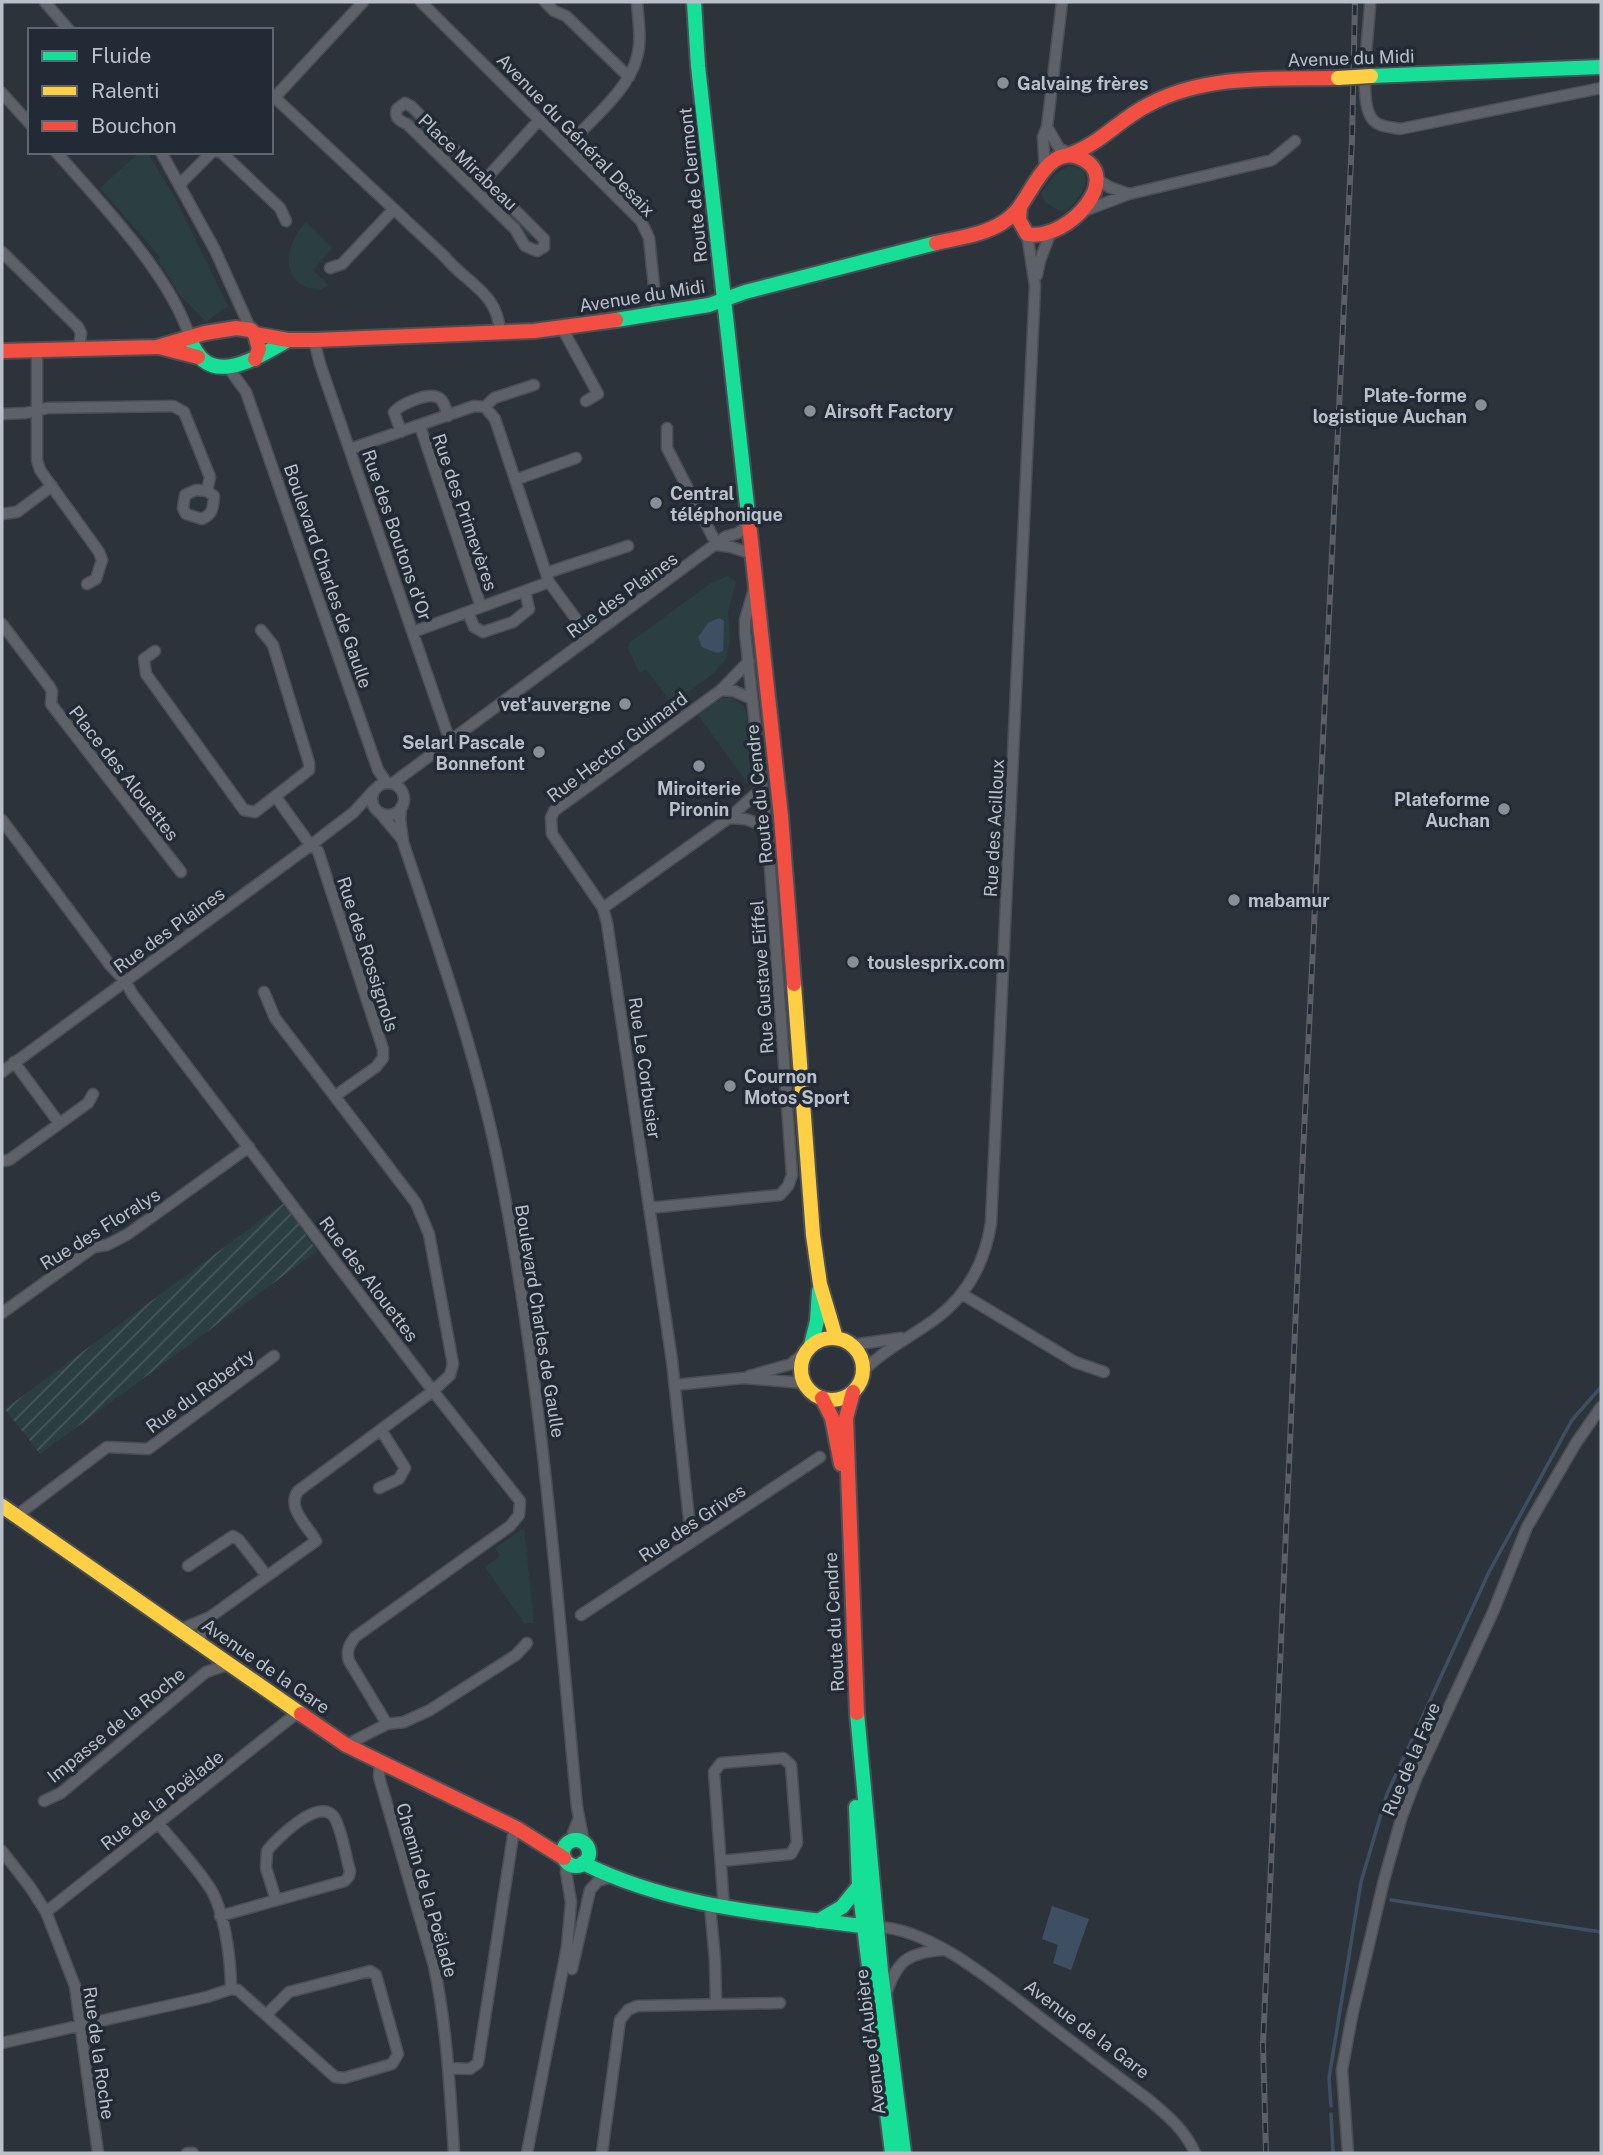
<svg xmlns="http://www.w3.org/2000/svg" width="1603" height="2155" viewBox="0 0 1603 2155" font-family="'Public Sans',sans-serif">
<defs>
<pattern id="garden-furrows" width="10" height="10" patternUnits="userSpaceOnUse" patternTransform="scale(1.75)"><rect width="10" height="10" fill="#2b3f40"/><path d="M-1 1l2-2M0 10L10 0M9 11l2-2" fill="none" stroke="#48595a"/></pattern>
</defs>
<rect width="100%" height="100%" fill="#2d333a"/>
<path fill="#2b3f40" d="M410,116L419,120L534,234L533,237L528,236L408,119Z
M140,152H147L174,196L228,306L206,322L179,294L158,260L160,257L100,188Z
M1069,166L1081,169C1093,185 1078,198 1067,210L1059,211L1045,202L1041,193L1056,174Z
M306,222L332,248L313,270L328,285L320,290C278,287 284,245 306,222Z
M728,576L736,582L728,612L730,640L726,659L713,674L672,704L646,669L640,673L628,649L629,643L711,583Z
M730,697L744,706L747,715L755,777L751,788L698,715L722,698Z
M524,1528L534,1623H524L485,1567L500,1556L495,1548Z"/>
<path fill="url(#garden-furrows)" d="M284,1203L317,1251L40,1454L5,1409Z"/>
<path fill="#3e4f63" d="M719,618L724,621L723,651L717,653L702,647L698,637L708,623Z
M1052,1906L1089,1919L1071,1970L1053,1963L1058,1945L1042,1939Z"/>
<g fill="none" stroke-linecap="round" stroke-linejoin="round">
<path stroke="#3e4f63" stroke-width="3.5" d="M1391,1900L1601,1932
M1331,2106L1329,2078L1361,1882L1387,1794L1489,1572L1572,1420L1601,1387
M1331,2114L1333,2153"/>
<g stroke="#4b4f55" stroke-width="13">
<path id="street" d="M45,2L69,30
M421,2L641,221L649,238L657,315
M545,2L554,11L566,16L629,77
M1370,2C1370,27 1356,105 1374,121C1380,127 1391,127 1400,129L1601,88
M2,93L30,124
M271,94L445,257C468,285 498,292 500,333
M275,97L363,2
M405,103L412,107L544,239V247L537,251L525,246L515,229L407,124C400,121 394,118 397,109Z
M1047,127L1059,148L1071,154
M567,146C590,121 629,90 637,57C642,39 638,19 637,2
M56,152C100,202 170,274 190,338
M161,152L215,250L251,330
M218,152L222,153L280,208L286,221
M1045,170L1043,137L1047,127L1062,2
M1097,179L1109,187L1129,194L1272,160L1295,141
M484,181L540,119
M180,184L212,152
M1084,211L1129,194
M2,252L78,327L81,333L79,347
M330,268L342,264L394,209
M1037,275L1040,260L1051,232
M562,328L598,394L586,401
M314,340L320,364L450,741
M37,350V460L40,470L99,552L102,560L96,579L87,584
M228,367L246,392L378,770L387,783
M485,407L494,398L534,385
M2,414L26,413L48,408L173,406L184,412L210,477L207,491L214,496C213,508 213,514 202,519L186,514L183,508L185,495L196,490L207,491
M420,426L481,607
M667,428V448L717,545
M401,432L394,412C401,404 426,393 437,397C444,399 446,410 448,416
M350,449L474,406L485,407L495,419L549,582L590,638
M515,480L576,458
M2,514L17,512L52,486
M717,545L731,547L753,554
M546,573L628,546
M468,612L474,627L483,632L513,622L529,609L525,591
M2,624L49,686L52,691L51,704L181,872
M413,632L549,582
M155,651L144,659L146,674L244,810L255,812L309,770V763L273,645L261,630
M721,690L734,691L752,699
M393,783L725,537L738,533L749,524
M372 799a16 16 0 1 1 32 0a16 16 0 1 1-32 0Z
M276,797L306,839L318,851L383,1049V1058L376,1067L335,1096
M401,807L400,819L403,842C439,950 478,1059 500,1172C542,1381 557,1595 577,1807L584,1843
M380,813L401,838
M729,818C744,818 754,820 766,829
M2,820L110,965L125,981L133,995L433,1391L520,1501L519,1515L510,1526L355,1637C349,1645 346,1651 349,1661L387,1724
M603,908L552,834L551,818L554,811L721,690L749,661
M14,1062L59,1123
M2,1072L311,845L354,812L373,791
M2,1161L9,1160L88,1103L93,1094
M649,1208L780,1195L788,1186L792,1175L769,854L745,632V620L754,589
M962,1294L1075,1362L1104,1372
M2,1313L94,1247L107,1245L128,1234L249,1147
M851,1345L901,1338
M863,1371C885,1349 909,1338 934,1320C967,1296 985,1262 991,1223L1035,286L1027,234
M749,1376L791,1364L805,1352
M675,1385L743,1378L804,1383
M379,1488L399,1479L405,1468L381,1430
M16,1516L107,1447L148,1449L274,1356
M697,1538L689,1519L672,1361L607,923L603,908L729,818L761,789
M188,1566L233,1536L239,1540L267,1576
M581,1615L820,1457
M181,1629L210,1617L316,1541C308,1526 286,1508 298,1491L433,1391L450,1375L453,1364L429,1234L416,1203L275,1018L264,992
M198,1641L210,1617
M346,1745L387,1724L404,1722L430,1710L516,1655L527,1643
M380,1762L379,1777L434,1966C447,2027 450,2091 454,2153
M44,1801L61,1793L206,1672L230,1664
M158,1823C175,1844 195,1865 210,1888C225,1912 231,1961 231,1989
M573,1840V1833L579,1818
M2,1851L30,1887L46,1912L75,1986L98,2153
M721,1861L791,1854L797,1843L791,1765L783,1758L721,1763L714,1772L724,1908
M710,1906L715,1960L716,2004
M46,1912L292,1717L297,1711
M220,1916L345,1881L349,1876L350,1871C345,1855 343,1832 334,1817C320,1796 277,1838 267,1851L266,1868L276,1900
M876,1927C932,1927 1002,1989 1046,2022C1080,2048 1114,2074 1149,2100C1168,2116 1185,2130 1195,2153
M572,1969L590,1890L598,1881L611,1877
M886,1994C897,1961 907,1953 942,1950
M2,2043L207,1997L231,1989L238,1990L335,2077L344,2078L392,2064L398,2054L376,1975L370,1971L289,1992L266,2015
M448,2068L470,2069L478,2063L513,1836L516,1828
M187,2153H193
M527,2153L567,1947L571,1902L566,1872L568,1863
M602,2153L620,2020L628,2010L637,2006L780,2003
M1348,2153L1342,2070L1352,2016L1384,1880L1402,1816L1416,1779L1493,1612L1527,1527L1576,1443L1601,1407"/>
</g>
<g stroke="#4b4f55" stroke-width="18">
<path id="fast" d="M694,2L698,66L749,523
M1371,76L1601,67
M616,320L709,305L745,292L936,243
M190,338C207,391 256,358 288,340
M811,1345L817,1321L819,1291
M857,1713L881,1971L904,2153
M856,1807L859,1886L892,2153
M563 1853a13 13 0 1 1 26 0a13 13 0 1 1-26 0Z
M583,1863C673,1908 772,1914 870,1927
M818,1921L842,1907L859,1886"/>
</g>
<g stroke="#4b4f55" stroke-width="18">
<path id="slow" d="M794,984L813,1235L820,1284L836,1338
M801 1369a31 31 0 1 1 62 0a31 31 0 1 1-62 0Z
M2,1506L301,1714"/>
</g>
<g stroke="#4b4f55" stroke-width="18">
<path id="jam" d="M1071,154C1101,143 1120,119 1148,105C1205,74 1275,79 1338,78
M936,243C957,238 983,235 1002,223C1008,219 1014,214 1018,209C1032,192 1048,146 1078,157C1127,175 1068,242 1027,234L1019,220L1020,207
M255,334L288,340H314L534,331L616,320
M159,347L198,357
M2,351L157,347L205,333L236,328L251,330L255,334L259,349L255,359
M749,523L781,816L794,984
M853,1392L846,1418L857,1713
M822,1398L832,1418L841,1464
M301,1714L346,1745L516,1828L564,1858"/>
</g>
<use href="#street" stroke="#5e6268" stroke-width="10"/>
<use href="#fast" stroke="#16e098" stroke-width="14"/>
<use href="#slow" stroke="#ffcf43" stroke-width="14"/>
<use href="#jam" stroke="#f24e42" stroke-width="14"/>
<g stroke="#5c6066" stroke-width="6">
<path id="rail" d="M1266,2153L1263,2044L1302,1174L1352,140L1355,2"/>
</g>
<use href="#rail" stroke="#212a35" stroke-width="3.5" stroke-dasharray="10" stroke-linecap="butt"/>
<g stroke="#4b4f55" stroke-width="18" stroke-linecap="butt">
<path id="slow-bridge" d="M1338,78L1371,76"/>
</g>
<use href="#slow-bridge" stroke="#ffcf43" stroke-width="14"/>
</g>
<g fill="#888f98" stroke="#212a35" stroke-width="2.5">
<circle cx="1003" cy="83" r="7"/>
<circle cx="1481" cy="405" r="7"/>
<circle cx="810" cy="411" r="7"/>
<circle cx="656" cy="503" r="7"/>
<circle cx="625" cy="704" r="7"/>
<circle cx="539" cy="752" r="7"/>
<circle cx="699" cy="766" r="7"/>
<circle cx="1504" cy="809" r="7"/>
<circle cx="1234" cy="900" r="7"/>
<circle cx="853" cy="962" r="7"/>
<circle cx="730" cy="1086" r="7"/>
</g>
<g text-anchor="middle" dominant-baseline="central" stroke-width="7" stroke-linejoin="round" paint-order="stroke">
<g font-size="18" fill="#b9c0ca" stroke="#212a35">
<text transform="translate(1351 58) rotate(-2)">Avenue du Midi</text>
<text transform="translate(576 135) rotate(46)">Avenue du Général Desaix</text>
<text transform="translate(468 162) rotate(44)">Place Mirabeau</text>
<text transform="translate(693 185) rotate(-96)">Route de Clermont</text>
<text transform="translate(642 296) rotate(-9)">Avenue du Midi</text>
<text transform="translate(465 512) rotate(71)">Rue des Primevères</text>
<text transform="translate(397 535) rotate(71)">Rue des Boutons d'Or</text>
<text transform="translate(328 576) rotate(71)">Boulevard Charles de Gaulle</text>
<text transform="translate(622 595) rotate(-36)">Rue des Plaines</text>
<text transform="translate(617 747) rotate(-37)">Rue Hector Guimard</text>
<text transform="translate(124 773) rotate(52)">Place des Alouettes</text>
<text transform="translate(759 794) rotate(-96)">Route du Cendre</text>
<text transform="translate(994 828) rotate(-87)">Rue des Acilloux</text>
<text transform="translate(169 930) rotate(-36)">Rue des Plaines</text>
<text transform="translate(368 954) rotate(72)">Rue des Rossignols</text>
<text transform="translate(762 977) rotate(-94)">Rue Gustave Eiffel</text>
<text transform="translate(645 1068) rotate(82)">Rue Le Corbusier</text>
<text transform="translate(100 1229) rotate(-32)">Rue des Floralys</text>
<text transform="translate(369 1279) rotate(53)">Rue des Alouettes</text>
<text transform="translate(540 1321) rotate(81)">Boulevard Charles de Gaulle</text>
<text transform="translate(200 1391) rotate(-36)">Rue du Roberty</text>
<text transform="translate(692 1523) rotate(-34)">Rue des Grives</text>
<text transform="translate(834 1622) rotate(-93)">Route du Cendre</text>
<text transform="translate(266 1666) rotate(35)">Avenue de la Gare</text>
<text transform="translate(116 1725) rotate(-39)">Impasse de la Roche</text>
<text transform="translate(1411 1759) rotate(-67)">Rue de la Fave</text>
<text transform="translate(162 1800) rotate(-38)">Rue de la Poëlade</text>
<text transform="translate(427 1890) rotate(74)">Chemin de la Poëlade</text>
<text transform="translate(1087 2029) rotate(37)">Avenue de la Gare</text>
<text transform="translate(870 2042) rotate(-97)">Avenue d'Aubière</text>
<text transform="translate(99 2053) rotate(82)">Rue de la Roche</text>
</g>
<g font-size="18" font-weight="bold" fill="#b9c0ca" stroke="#212a35" text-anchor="start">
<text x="1017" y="83">Galvaing frères</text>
<text x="1467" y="395" text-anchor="end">Plate-forme<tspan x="1467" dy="21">logistique Auchan</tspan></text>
<text x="824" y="411">Airsoft Factory</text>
<text x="670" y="493">Central<tspan x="670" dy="21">téléphonique</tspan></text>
<text x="611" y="704" text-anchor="end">vet'auvergne</text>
<text x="525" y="742" text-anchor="end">Selarl Pascale<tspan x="525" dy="21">Bonnefont</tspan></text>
<text x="699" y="788" text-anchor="middle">Miroiterie<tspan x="699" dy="21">Pironin</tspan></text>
<text x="1490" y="799" text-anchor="end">Plateforme<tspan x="1490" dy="21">Auchan</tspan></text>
<text x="1248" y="900">mabamur</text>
<text x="867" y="962">touslesprix.com</text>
<text x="744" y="1076">Cournon<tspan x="744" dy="21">Motos Sport</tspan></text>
</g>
</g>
<rect width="1603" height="2155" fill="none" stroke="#b9c0ca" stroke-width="7"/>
<rect x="28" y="28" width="245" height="126" fill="#212a35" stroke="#5e6671" stroke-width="2"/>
<rect x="42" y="51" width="35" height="10" fill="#16e098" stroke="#5e6671" stroke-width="2"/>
<text x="91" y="63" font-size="21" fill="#b9c0ca">Fluide</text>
<rect x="42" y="86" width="35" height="10" fill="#ffcf43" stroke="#5e6671" stroke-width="2"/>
<text x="91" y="98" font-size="21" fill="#b9c0ca">Ralenti</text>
<rect x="42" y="121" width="35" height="10" fill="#f24e42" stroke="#5e6671" stroke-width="2"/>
<text x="91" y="133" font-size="21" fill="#b9c0ca">Bouchon</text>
</svg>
